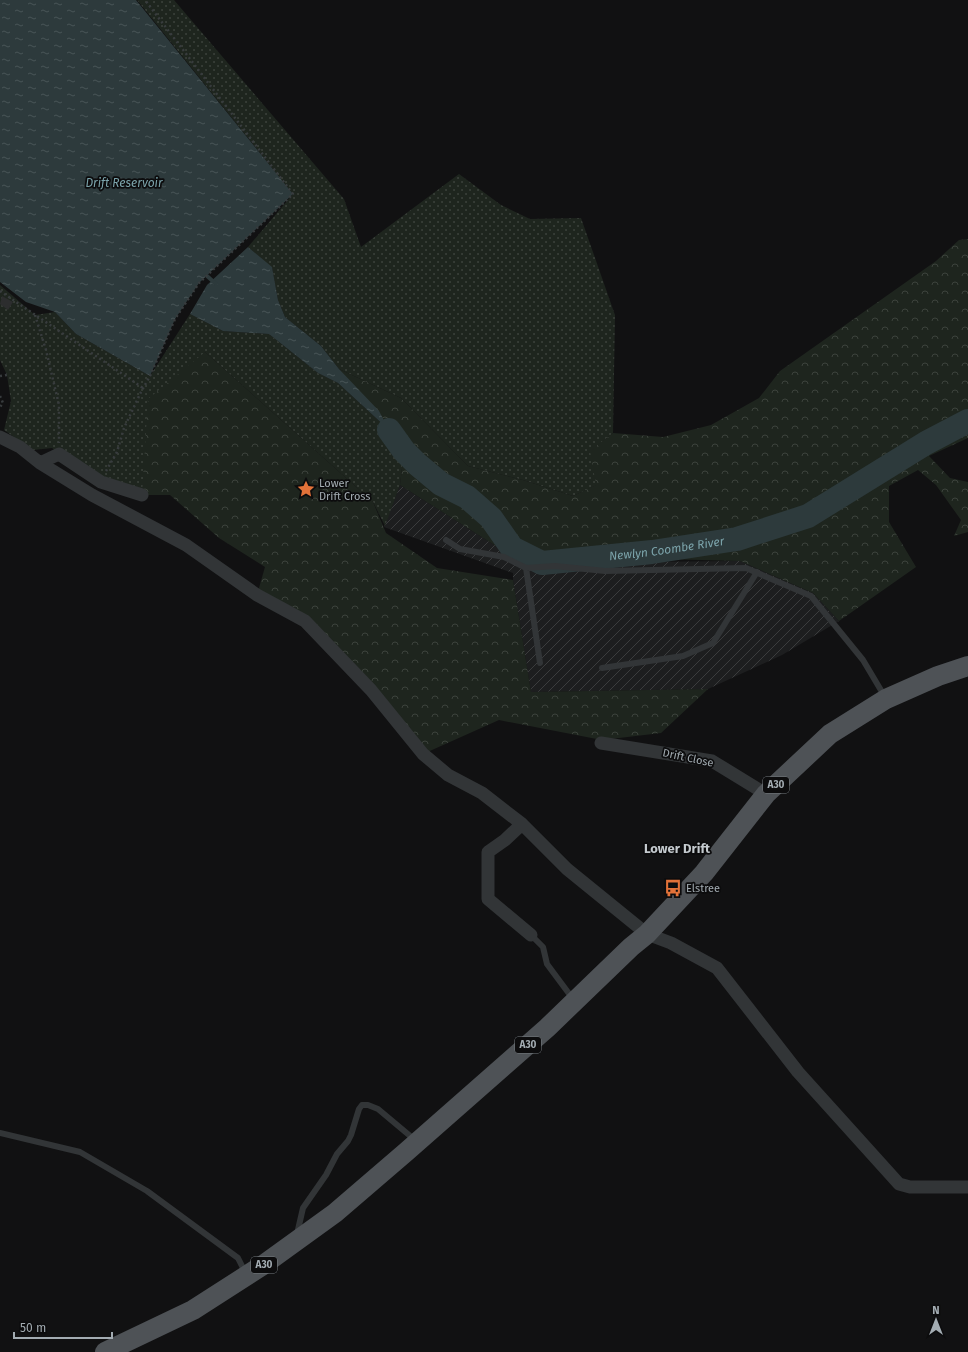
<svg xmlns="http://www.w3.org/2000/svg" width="968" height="1352" viewBox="0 0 968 1352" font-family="'Fira Sans',sans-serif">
<defs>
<pattern id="industrial-furrows" width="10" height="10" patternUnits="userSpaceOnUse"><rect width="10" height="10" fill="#1d1e1f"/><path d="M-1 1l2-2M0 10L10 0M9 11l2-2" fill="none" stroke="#3b3c3d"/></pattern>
<pattern id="grass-dots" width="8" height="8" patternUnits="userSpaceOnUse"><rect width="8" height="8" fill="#1e251e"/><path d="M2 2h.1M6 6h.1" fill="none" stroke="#3c423c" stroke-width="1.8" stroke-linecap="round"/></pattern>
<pattern id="forest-crowns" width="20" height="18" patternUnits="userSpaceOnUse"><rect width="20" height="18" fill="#1e251e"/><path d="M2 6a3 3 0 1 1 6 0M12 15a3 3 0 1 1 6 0" fill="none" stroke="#3c423c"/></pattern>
<pattern id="water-ripples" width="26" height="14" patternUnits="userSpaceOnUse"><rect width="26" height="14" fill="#2d3a3c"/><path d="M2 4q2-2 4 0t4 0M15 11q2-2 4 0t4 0" fill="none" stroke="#485456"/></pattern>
</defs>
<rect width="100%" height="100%" fill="#111112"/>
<path fill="url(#industrial-furrows)" d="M400,485L510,555L544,563L740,561L813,593L839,621L782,655L708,689L531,692L513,580V573L384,527Z"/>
<path fill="url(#grass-dots)" d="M137,0H174L344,199L361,247L459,174L501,205L530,219L581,218L615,315L613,433L591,451L597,485L573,496L523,480L468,466L401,398L339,369L321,346L285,317L278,300L272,268L248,247L293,194Z
M0,285L35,315L55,312L76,334L150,376L190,314L223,331L269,334L318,373L338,383L389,430L404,451L400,485L385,526L373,502L205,352L142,495L101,482L52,448L33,450L4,430L11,401L7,375L0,360Z"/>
<path fill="url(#forest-crowns)" d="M968,239V438L929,456L950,478L968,482V532L954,536L961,520L936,485L918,470L889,486V522L916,567L839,621L813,593L740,561L510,555L400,485L404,451L339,369L401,398L468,466L523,480L573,496L596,485L590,451L613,433L663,437L711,425L759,398L780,371L936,261L959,240Z
M205,352L373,502L386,533L437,568L513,580L531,692L708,689L661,733L602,740L499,720L423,754L305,621L257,595L265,567L219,538L170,495H142L148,399Z"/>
<path fill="url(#water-ripples)" d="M0,0H136L293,194L199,283L175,319L150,376L76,334L55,312L26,302L0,282Z
M248,247L272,267L278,300L285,317L321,346L339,369L379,411L389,430L338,383L318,373L269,334L223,331L190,314L207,285Z"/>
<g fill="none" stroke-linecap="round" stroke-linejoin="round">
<path stroke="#2d3a3c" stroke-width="4" d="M207,276L216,284"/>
<path stroke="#2d3a3c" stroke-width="24" id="s1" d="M389,430L404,451L417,464L441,484L467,497L491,518L512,548L542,563L652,552L737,539L808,516L926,443L968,421"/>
</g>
<path fill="#2c2d2e" d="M2,296L13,302L8,310L0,304Z"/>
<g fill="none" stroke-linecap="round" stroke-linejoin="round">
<path stroke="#383c3e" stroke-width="2.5" stroke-dasharray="2 3" stroke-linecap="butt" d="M0,291L143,388
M35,315L46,350L59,405V443
M0,376L7,375
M0,396L3,403L0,407
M106,471L117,452L124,428L141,392L150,376L175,319L199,283L293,194L145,0"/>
<path stroke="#323537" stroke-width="6" d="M446,540L460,549L504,557L526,568L555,566L605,571L746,568L811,596L863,660L885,697
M526,568L540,663
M602,668L683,656L713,643L757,572
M531,935L543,947L547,964L573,999
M0,1133L80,1152L147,1191L238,1258L246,1274
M297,1234L303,1208L326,1175L337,1154L348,1141L351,1135L359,1109L362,1105H368L378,1109L415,1140"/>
<path stroke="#323537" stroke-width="13" d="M0,437L20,447L40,463L92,495L186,545L257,595L305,621L371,690L423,754L448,775L482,793L522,824L567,869L647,934L671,943L717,968L798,1072L899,1184L910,1187H968
M40,463L59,454L101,482L142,495
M601,743L712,761L766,794
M522,824L505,840L488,852V899L531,935"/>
<path stroke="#4e5256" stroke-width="20" d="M105,1352L193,1310L263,1265L335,1213L406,1152L547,1028L631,947L647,934L704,873L766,794L830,734L886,699L938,676L968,666"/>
</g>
<defs>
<g id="sight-bare" transform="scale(1.38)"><path d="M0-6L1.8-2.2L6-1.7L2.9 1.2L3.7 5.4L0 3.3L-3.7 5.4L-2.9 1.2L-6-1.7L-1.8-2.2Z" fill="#e27239" stroke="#0c0c0d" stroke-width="2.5" paint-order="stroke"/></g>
<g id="bus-bare" transform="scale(1.38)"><path d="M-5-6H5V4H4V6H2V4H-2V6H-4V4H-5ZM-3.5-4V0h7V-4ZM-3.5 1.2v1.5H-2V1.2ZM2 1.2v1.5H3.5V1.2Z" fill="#e27239" stroke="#0c0c0d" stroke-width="2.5" paint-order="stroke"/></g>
</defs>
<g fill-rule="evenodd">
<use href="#sight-bare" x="306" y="489"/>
<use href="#bus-bare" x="673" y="888"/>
</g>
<g text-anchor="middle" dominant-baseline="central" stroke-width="3.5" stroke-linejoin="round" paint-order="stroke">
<g fill="#0c0c0d" stroke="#767c80" stroke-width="1">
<rect x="763" y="777" width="26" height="16" rx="3"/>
<rect x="515" y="1037" width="26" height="16" rx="3"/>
<rect x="251" y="1257" width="26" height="16" rx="3"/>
</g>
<g font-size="10" font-weight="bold" fill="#a3acb2">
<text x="776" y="785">A30</text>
<text x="528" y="1045">A30</text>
<text x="264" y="1265">A30</text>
</g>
<g font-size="11" fill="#a3acb2" stroke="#0c0c0d" text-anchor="start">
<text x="319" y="483">Lower<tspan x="319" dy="13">Drift Cross</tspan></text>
<text x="686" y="888">Elstree</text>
</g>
<g font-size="11" fill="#a3acb2" stroke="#0c0c0d">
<text transform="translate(688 758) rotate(12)">Drift Close</text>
</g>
<g font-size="12" font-style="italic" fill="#7ca4ab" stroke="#0c0c0d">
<text x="124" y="183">Drift Reservoir</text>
<text stroke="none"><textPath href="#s1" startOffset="332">Newlyn Coombe River</textPath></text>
</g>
<g font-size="13" font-weight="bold" fill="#c4cace" stroke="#0c0c0d">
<text x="677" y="848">Lower Drift</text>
</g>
</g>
<g transform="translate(936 1320)" stroke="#0c0c0d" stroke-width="3" paint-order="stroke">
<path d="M0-3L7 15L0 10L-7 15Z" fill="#a3acb2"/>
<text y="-6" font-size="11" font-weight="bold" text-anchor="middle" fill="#a3acb2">N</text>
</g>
<path d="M14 1332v6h98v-6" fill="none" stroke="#a3acb2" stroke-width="2"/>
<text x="20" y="1332" font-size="12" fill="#a3acb2" stroke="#0c0c0d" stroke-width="3" paint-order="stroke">50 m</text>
</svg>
